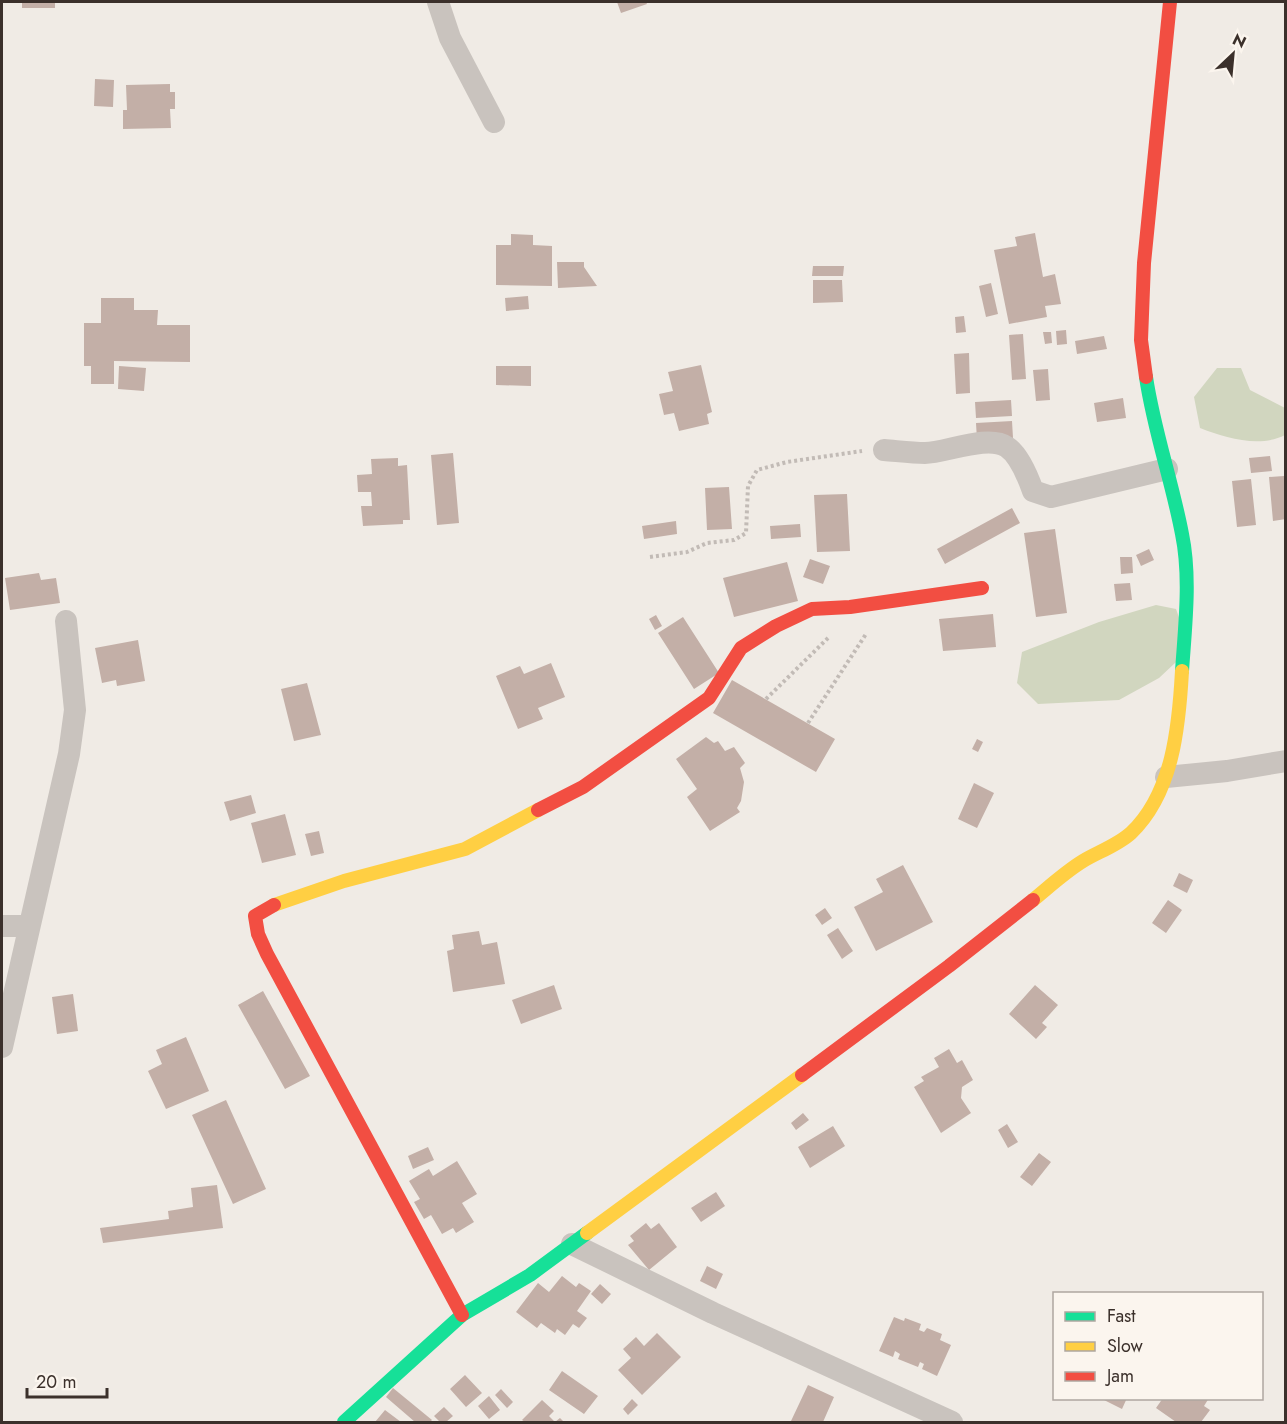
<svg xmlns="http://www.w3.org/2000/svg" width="1287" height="1424" viewBox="0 0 1287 1424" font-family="Jost,sans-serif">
<rect width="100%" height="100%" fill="#f0ebe5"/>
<path fill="#d1d6bf" d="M1217,368H1241L1250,390L1285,408V435C1260,448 1225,438 1200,428L1194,397Z
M1156,605L1176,609L1190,649L1159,678L1119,700L1038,704L1017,683L1022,652L1099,622Z"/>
<path fill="#c3afa7" d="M22,2H55V8H22Z
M617,2H646L647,4L621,13Z
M95,79L114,80L113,107L94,106Z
M170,84V92H175V109H170L171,128L123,129V110H127L126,85Z
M1035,233L1043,277L1055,274L1061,304L1045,306L1047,317L1009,324L994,250L1017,246L1015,237Z
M511,234L533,235V245L552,246V286L496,285V245H511Z
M557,262H584V267L597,286L558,288Z
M813,266H844L843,276H812Z
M813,280H842L843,302L813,303Z
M991,283L998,314L986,317L979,286Z
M528,296L529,309L506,311L505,298Z
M101,298H134V310H158L157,325H190V362L114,361V384H91V366H84V323H101Z
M964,316L966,332L956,333L955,317Z
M1066,330L1067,344L1057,345L1056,331Z
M1043,332H1051L1052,343L1045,344Z
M1023,334L1026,379L1012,380L1009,335Z
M1104,336L1107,349L1077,354L1075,341Z
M969,353L970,393L956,394L954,354Z
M701,365L712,412L707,414L709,424L679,431L674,413L664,415L659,394L673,391L668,372Z
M119,366L146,368L144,391L118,389Z
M496,366H531V386L496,385Z
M1048,369L1050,400L1036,401L1033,370Z
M1123,398L1126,418L1097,422L1094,403Z
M1011,400L1012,416L976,418L975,402Z
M1012,421L1013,438L977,440L976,423Z
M453,453L459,523L437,525L431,455Z
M1270,456L1272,471L1251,473L1249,458Z
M398,458V466L407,465L410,520H403V524L363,526L361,506H372L371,492H358L357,475L372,474L371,459Z
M1284,476L1286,519L1273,521L1269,477Z
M1251,479L1256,525L1237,527L1232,481Z
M729,487L732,529L707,530L705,488Z
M847,494L850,551L817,552L814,495Z
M1012,508L1020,523L945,564L937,549Z
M676,521L677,534L644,539L642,526Z
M800,524L801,537L771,539L770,526Z
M1055,529L1067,613L1036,617L1024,533Z
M1149,549L1154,560L1141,566L1136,555Z
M1120,557H1132L1133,573L1121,574Z
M810,559L830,566L823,584L803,577Z
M787,562L798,601L734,617L723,578Z
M39,573L41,580L56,578L60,603L10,610L5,578Z
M1130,583L1132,600L1116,601L1114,584Z
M993,614L996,647L943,651L939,619Z
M656,615L662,626L655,630L649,619Z
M683,617L719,673L694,689L658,633Z
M138,640L145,681L117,686L116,680L102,683L95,648Z
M551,663L565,697L538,708L543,719L518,729L496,676L520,666L524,674Z
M732,680L835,739L816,772L713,713Z
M307,683L321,735L294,741L281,689Z
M706,737L714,743L718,741L725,751L734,747L745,763L740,768L744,782L741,801L737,808L740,812L710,831L687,797L697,789L676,759Z
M977,739L983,742L978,752L972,749Z
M974,783L994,793L977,828L958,819Z
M251,795L256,813L230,821L224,802Z
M285,814L296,855L262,863L251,823Z
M319,831L324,853L311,856L305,834Z
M903,865L933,922L876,951L854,907L883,892L876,879Z
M1179,873L1193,880L1187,893L1173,886Z
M1168,900L1182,910L1166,933L1152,923Z
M825,908L832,918L822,925L815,915Z
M838,928L853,951L842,959L827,935Z
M479,931L482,945L497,942L505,984L453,992L447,951L454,949L452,935Z
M554,985L562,1009L521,1024L512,1000Z
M1035,985L1058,1005L1042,1023L1047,1027L1036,1039L1009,1014Z
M263,991L310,1076L285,1089L238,1005Z
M73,994L78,1031L57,1034L52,997Z
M186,1037L209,1091L166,1109L148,1071L162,1064L156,1050Z
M949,1049L957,1063L962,1060L973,1080L962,1087L961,1098L971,1113L941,1133L914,1087L924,1081L921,1077L939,1067L934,1058Z
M226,1100L266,1189L233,1204L192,1115Z
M803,1113L809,1120L796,1130L791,1123Z
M1007,1124L1018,1142L1008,1148L998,1130Z
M833,1126L845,1146L810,1168L798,1147Z
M428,1147L434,1160L413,1169L408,1156Z
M1039,1153L1051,1162L1032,1186L1020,1177Z
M457,1161L477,1194L462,1203L474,1222L456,1233L453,1228L442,1234L431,1215L424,1219L414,1202L420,1199L409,1181L429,1169L433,1176Z
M217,1185L223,1228L103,1243L100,1228L169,1219L168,1211L193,1207L191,1188Z
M716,1192L725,1206L701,1222L691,1208Z
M646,1223L651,1229L659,1223L677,1247L649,1270L628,1245L634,1241L630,1236Z
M707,1266L723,1274L716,1289L700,1281Z
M562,1276L576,1287L579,1283L591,1291L577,1311L587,1318L579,1328L573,1324L565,1335L557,1329L555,1333L541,1323L537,1328L516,1312L538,1283L549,1292Z
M600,1284L611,1294L602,1304L591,1294Z
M894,1317L904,1321L905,1318L921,1324L919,1330L924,1332L927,1328L942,1334L940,1340L951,1345L937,1376L922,1369L924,1364L920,1362L918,1367L898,1359L900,1354L895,1351L893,1357L879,1351Z
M657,1333L681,1357L642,1395L618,1370L631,1358L623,1349L636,1337L644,1346Z
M562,1371L598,1396L584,1414L549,1390Z
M465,1375L482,1393L466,1407L450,1389Z
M808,1385L834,1397L823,1422L791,1421Z
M393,1388L432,1420L430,1422H415L386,1397Z
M501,1389L513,1402L507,1408L495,1395Z
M489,1396L500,1410L489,1419L478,1406Z
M1100,1398H1127L1122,1409Z
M1163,1398H1209L1204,1406L1210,1410L1201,1422H1176L1156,1408Z
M632,1399L638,1405L628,1415L623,1409Z
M542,1400L554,1411L549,1416L555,1422L560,1418L564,1422H525L522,1420Z
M444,1407L453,1416L446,1422H440L434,1416Z
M385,1410L401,1422H375Z"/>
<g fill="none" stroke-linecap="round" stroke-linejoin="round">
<path stroke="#c2bbb6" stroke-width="4" stroke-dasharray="3 3" stroke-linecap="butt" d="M650,557L687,552L707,543L734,540L746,533L748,486L757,470L787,462L862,451
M766,699L829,637
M808,723L866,634"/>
<path stroke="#c9c3be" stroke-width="22" d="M438,2L450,38L494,122
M884,450C897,451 912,453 925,453C945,453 988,434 1007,447C1019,455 1028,477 1033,491L1051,497L1167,469
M1166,777L1227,771L1286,761
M2,926H29
M2,1047L69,754L75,710L66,621
M572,1244L713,1313L952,1422"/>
<path stroke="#16e098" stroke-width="14" d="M1146,377C1154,431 1172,481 1182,534C1191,577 1185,627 1182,671
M344,1422L462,1315L530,1275L587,1233"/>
<path stroke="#ffcf43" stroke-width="14" d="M1033,900C1049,887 1065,872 1083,861C1098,852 1118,845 1131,833C1173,793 1179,726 1182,671
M274,905L344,881L465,849L538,810
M587,1233L802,1075"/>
<path stroke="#f24e42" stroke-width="14" d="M1146,377L1141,340L1144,263L1170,2
M538,810L583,787L709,698L741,648L776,626L812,609L850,607L982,588
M274,905L255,916L258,934L267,954L462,1315
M802,1075L949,966L1033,900"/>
</g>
<rect width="1287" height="1424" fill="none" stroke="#3b302b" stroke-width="6"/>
<rect x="1053" y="1292" width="210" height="108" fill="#fbf5ee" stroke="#aea6a0" stroke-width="1.5"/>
<rect x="1065" y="1312" width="30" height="9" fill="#16e098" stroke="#aea6a0" stroke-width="1.5"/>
<text x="1107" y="1322" font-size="18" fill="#3b302b">Fast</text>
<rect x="1065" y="1342" width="30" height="9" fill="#ffcf43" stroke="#aea6a0" stroke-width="1.5"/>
<text x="1107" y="1352" font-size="18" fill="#3b302b">Slow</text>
<rect x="1065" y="1372" width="30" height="9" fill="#f24e42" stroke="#aea6a0" stroke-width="1.5"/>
<text x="1107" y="1382" font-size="18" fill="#3b302b">Jam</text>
<g transform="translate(1233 54) rotate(26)" stroke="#fbf5ee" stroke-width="4.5" paint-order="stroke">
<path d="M0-4.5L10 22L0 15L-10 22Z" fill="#3b302b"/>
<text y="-9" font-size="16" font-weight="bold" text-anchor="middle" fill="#3b302b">N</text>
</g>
<path d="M27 1388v9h80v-9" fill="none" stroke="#3b302b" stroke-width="3"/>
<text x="36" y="1388" font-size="18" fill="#3b302b" stroke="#fbf5ee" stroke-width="4.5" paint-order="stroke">20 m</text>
</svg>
